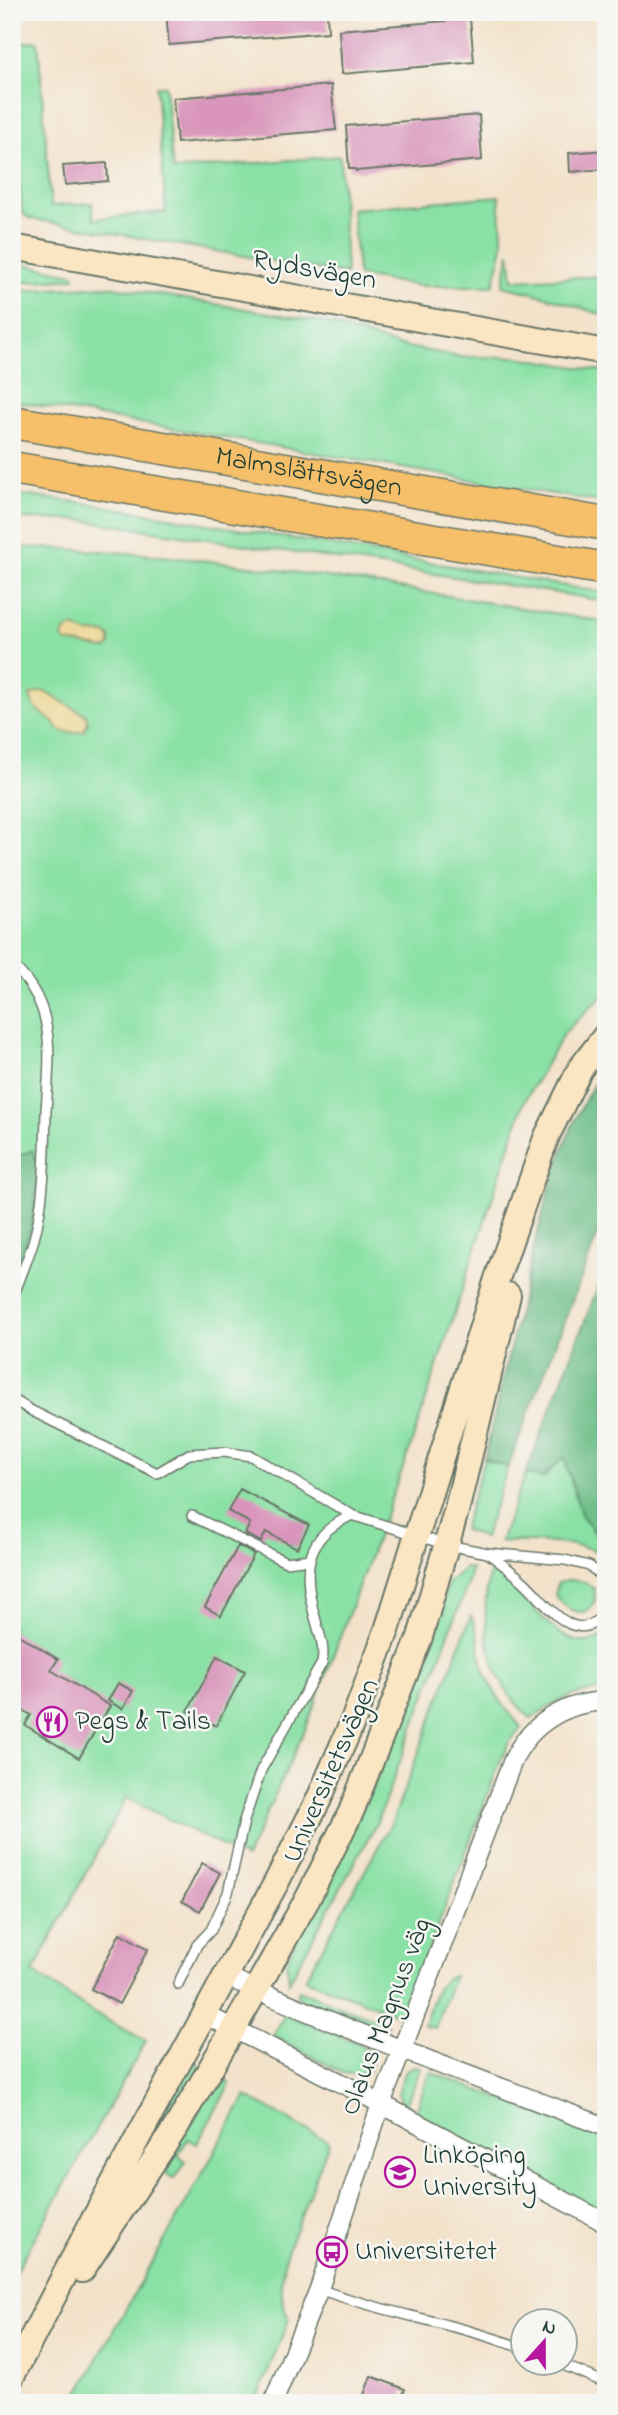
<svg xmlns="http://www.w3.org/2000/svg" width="618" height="2415" viewBox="0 0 618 2415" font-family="'Indie Flower',sans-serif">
<rect width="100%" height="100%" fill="#f6f6f2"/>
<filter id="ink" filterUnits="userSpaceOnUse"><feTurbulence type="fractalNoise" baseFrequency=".0143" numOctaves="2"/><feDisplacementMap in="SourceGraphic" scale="14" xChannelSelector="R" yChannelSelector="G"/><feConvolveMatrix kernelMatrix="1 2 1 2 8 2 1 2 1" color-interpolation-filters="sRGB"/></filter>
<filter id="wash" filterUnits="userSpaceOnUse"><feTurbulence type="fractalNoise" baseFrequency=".00686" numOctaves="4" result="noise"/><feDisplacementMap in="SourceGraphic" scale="28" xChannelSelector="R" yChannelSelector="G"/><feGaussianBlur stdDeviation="1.57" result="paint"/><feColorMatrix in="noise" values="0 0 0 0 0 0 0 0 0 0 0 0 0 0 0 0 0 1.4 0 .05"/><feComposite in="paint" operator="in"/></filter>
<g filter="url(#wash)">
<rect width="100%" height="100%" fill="#f3e2ca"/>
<path fill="#8ae1a5" stroke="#548f6c" stroke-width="2" d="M38,41L51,206L92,203L94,219L166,212L156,86H165L173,170L340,156L346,274L32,219L25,216L22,211L12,87V44Z
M499,196L503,246L493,286H422L358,276L352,209Z
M510,252L513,280L606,276V316L548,297L503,286Z
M12,262L74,274L75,278L12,283Z
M108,286L323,322L396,345L461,357H518L606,372V503L12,401V291Z
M12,494L99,505L606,593V604L598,600L532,589L82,520L12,519Z
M12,547C210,551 405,590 600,621L606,626V992L564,1033L524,1102L409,1451L308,1723L246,1858L126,1798L33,1972L95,2014L146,2041L12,2278Z
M564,1457L581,1514L606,1548V1555C580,1540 530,1543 500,1541L526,1473L543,1478Z
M484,1459L508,1467L484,1538L463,1530Z
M465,1568H471L468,1583L377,1822L289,1982L287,1963L290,1953L373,1787L411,1695L433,1635L448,1582Z
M490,1571C495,1574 500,1576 505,1579C531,1597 565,1665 606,1634V1691C579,1689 552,1703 531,1719C525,1712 517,1706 512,1698C485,1664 481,1612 490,1571Z
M571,1580L585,1582L594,1589L595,1600C586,1623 565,1609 555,1595L558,1583Z
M471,1616C479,1629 478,1649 482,1663C490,1689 505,1709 522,1728L509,1742L500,1762L409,2002L402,2016L305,1979L392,1822Z
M454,1976L435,2028L424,2025C430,2009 435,1978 454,1976Z
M299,1990L389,2025L364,2026L302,2000L297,1994Z
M285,2014L358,2043L368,2051L372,2059L370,2070L360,2075L343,2073L273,2036Z
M187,2059L202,2067L154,2143L147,2140Z
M414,2066L421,2067L405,2107L398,2093L406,2070Z
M430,2072L606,2138V2215L415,2113Z
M216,2076L230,2084L197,2144L188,2139L178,2155L186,2161L176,2177L173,2179L166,2173L179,2137Z
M246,2096L329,2142L285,2257L281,2282L283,2305L289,2319L255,2403H73Z"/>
<path fill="#6fbf8a" stroke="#477e5f" stroke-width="2" d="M606,1066V1213L508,1467L484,1459C498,1400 512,1340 526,1281C544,1206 560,1131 606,1066Z
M32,1150L39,1165L32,1224L12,1278V1159Z
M606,1266V1548L581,1514L564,1457L542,1478L526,1473Z"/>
<path fill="#eeda9e" stroke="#868c69" stroke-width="2" d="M73,627L86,633L106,634L110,638V645L106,649L66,642L62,637L65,631Z
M43,691L86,715L88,723L84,731C76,732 67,734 60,730C57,728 55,723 52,721C42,713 32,709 30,695Z"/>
<g id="blocks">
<path fill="#d995bb" d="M166,12H327L328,32L169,45Z
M470,19L474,62L342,74L339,30Z
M331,85L336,130L177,143L173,98Z
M479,115L482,160L356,171L355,169H349L346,126Z
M606,150V169L570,172L569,153Z
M107,163L108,181L65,185L63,166Z
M240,1489L309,1525L297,1548L266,1532L261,1542L245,1534L250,1523L228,1511Z
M238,1546L254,1554L221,1616L205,1607Z
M12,1631L58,1659L51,1670L110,1706L79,1758L25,1725L31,1715L12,1704Z
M217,1656L245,1671L216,1726L188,1711Z
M118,1683L133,1691L123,1709L108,1701Z
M202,1863L220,1873L200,1911L182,1901Z
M120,1933L148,1949L119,2004L91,1989Z
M371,2376L405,2389L400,2403H361Z"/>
</g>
</g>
<g filter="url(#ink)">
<use href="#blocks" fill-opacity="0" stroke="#697768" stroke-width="2"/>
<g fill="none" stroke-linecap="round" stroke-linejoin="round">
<g stroke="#697768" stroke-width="12">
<path id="lane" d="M12,965C26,977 36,992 42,1009C53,1041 48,1078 46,1111C45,1153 45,1198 34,1239C28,1260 19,1280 12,1300
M12,1399L32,1411L157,1473L189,1454L224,1452L251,1456L352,1515L447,1545L488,1553L565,1560L589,1566L606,1579
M192,1516L286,1562L310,1559
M489,1554C501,1563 513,1572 524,1582C546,1602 577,1653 606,1610
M178,1984L197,1945L211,1930L228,1893L244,1821L261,1770L322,1663C325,1648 320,1635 316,1621C307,1590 300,1553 329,1529C335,1524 344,1519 352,1515
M319,2289C386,2314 457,2323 524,2349
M556,2362L606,2383"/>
</g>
<g stroke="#697768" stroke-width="21">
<path id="street" d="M225,1976C350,2032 478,2079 606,2127
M204,2014L349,2087L606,2223
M273,2403L319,2289L381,2104L513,1760C530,1724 566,1702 606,1701"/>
</g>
<g stroke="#697768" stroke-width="28">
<path id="secondary" d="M12,247L606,352
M82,2270L178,2124L234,2028L308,1898L351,1812L420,1637L457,1508L508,1295
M12,2376L96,2215L276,1883L319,1799L355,1716L388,1627L497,1279L546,1138L580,1069L606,1035"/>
</g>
<g stroke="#697768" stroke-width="35">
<g id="highway">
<path id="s1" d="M12,422L606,524"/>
<path d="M12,468L606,569"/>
</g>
</g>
<use href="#lane" stroke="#fff" stroke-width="9"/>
<use href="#street" stroke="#fff" stroke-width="18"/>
<use href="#secondary" stroke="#fbe6c4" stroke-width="24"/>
<use href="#highway" stroke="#f6c06b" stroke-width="32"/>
</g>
</g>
<defs>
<g id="restaurant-ring" transform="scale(1.575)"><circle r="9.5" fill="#f6f6f2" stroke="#b5179e" stroke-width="1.5"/><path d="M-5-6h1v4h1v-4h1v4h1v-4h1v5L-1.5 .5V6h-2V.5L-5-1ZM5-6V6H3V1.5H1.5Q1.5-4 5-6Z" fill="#b5179e"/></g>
<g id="university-ring" transform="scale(1.575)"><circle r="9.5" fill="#f6f6f2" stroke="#b5179e" stroke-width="1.5"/><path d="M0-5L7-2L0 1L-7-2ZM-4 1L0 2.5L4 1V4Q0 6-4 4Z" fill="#b5179e"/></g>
<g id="bus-ring" transform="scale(1.575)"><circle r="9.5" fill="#f6f6f2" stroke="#b5179e" stroke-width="1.5"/><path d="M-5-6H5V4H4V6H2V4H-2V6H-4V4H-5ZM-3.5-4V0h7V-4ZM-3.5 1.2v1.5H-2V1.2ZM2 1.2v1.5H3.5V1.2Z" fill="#b5179e"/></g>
</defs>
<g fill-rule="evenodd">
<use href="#restaurant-ring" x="52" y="1722"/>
<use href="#university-ring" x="400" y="2172"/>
<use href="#bus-ring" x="332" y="2252"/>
</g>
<g text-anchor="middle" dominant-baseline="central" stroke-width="5" stroke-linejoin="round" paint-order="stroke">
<g font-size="28" fill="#1f3d34" stroke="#f6f6f2">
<text transform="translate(314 271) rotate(10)">Rydsvägen</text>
<text stroke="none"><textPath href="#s1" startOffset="301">Malmslättsvägen</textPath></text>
<text transform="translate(332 1771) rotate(-66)">Universitetsvägen</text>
<text transform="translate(387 2017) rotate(-69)">Olaus Magnus väg</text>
</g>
<g font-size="28" fill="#1f3d34" stroke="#f6f6f2" text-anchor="start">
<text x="75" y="1722">Pegs &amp; Tails</text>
<text x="423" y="2156">Linköping<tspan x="423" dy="32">University</tspan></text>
<text x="355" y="2252">Universitetet</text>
</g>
</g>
<rect width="618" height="2415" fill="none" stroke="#f6f6f2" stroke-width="42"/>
<g transform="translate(544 2342) rotate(21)"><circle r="33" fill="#f6f6f2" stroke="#a0aca6" stroke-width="2"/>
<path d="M0-5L12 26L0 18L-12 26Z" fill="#b5179e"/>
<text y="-10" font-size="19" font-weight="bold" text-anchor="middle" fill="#1f3d34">N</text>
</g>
</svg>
